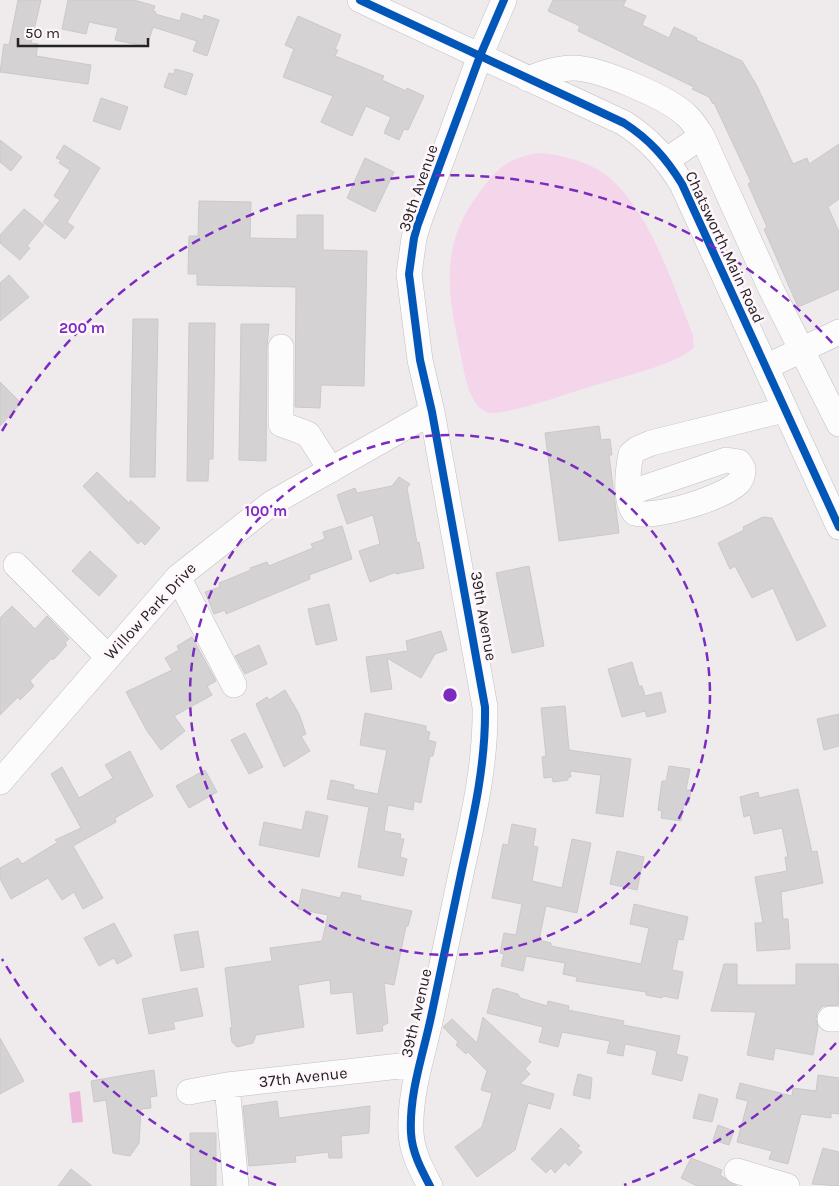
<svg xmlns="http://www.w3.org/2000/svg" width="839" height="1186" viewBox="0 0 839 1186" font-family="Karla,sans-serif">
<rect width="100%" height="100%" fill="#efebed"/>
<path fill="#f4d5e9" d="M540,153C564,155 593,163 611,179C652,216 673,286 693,335L694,347C681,363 619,378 596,385C577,390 501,418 487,412C469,406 464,372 461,356C448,294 438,247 479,193C498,167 508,158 540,153Z"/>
<path fill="#edb5da" d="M80,1091L83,1122L72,1123L69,1093Z"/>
<path fill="#d5d2d4" stroke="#cbc8ca" d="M18,0H41L31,43L38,44L36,56L91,65L88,84L0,72L4,44L9,45Z
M68,0H134L155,6L153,11L156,12L155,14L180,21L182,13L203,20L204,15L219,20L207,56L193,51L197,41L153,27L148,43L145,42L144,46L115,40L118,28L89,22L86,34L62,29Z
M553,0H626L623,6L646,16L642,25L669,38L674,27L697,38L696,40L742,61L757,86L793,164L807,158L809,164L839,144V199L828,207L839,232V289L798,307L764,229L767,227L748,184L751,182L714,103L713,104L709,97L692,89L694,87L578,31L580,26L548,11Z
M298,16L341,35L335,49L338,50L335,56L384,76L382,80L406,91L407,88L424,96L408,130L404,129L399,140L384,133L391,117L366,106L352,136L321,122L333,96L283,77L294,49L285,45Z
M175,69L193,74L186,95L164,87L169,73L174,74Z
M101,98L128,107L120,130L93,121Z
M0,140L22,157L11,171L0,162Z
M64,145L100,168L67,222L74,227L65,239L43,222L60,200L54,196L70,170L59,163L61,160L56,158Z
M365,158L394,172L375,212L347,198Z
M199,201L251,202L250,238L297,239V215H323V250L367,251L364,386L321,385L320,408L295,407L296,287L197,285V274H188L189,236H198Z
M24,209L44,225L27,246L30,248L20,260L0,243V235Z
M9,275L29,297L0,321V283Z
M133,319H158L155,477H130Z
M189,323H215L213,459H209L208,481H187Z
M241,324H269L267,347L266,461L239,460Z
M0,382L21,403L0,426Z
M599,426L601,440L610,439L612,455H609L619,533L559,541L545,433Z
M97,472L130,504V500L160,528L145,545L141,541L138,544L83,486Z
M399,477L410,484L407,488L417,543L419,542L424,568L396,574V572L370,582L359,551L380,544L373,515L347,524L337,495L355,488L357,493L392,486Z
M763,517L772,518L826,626L797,641L773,588L752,598L735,566L730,569L718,543L744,530L743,527Z
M342,526L352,559L309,575L310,579L226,614L225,610L214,614L205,592L220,587L219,583L251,570L250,568L267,562L269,566L313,548L311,544L325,539L323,532Z
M90,551L117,576L99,596L72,571Z
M529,566L544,646L512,653L496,573Z
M329,604L337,640L316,645L308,609Z
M12,606L35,629L47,616L69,639L65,643L67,645L53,660L52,658L30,681L34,686L20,700L18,697L0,715V618Z
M441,631L447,650L435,654L421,678L387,658L392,689L371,692L366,657L408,651L406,641Z
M192,637L216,681L207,686L212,695L174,716L185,731L161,750L147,731L126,692L172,670L165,658L179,650L177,646Z
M259,645L267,664L245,674L235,656Z
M632,662L639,686H642L645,696L661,692L666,712L647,717L645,711L622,717L608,669Z
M285,690L299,714L306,734L301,736L310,751L284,767L256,704L267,697L269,700Z
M565,706L569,750L631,759L623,817L596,813L601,775L570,771L571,777H568V780L553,782L552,777L544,778L542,757L546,756L541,708Z
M365,713L426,726V731L430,732L428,740L436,742L433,756H430L421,803L414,801L413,810L388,805L384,831L401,834L400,839H404L400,857L407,859L403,876L358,867L369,807L327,799L331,780L354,785L353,789L378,794L387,750L360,745Z
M839,714V746L824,750L817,719Z
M245,733L263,767L249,774L231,740Z
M130,751L153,796L115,818L116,822L73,846L103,898L83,909L74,892L62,900L48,878L11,899L0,879V868L18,858L22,864L58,842L55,840L81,828L51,774L62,767L79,798L113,778L105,765Z
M669,766L690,769L686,790H691L689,803H684L681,821L661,818L662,811L658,810L662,781H666Z
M205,770L217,792L189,808L176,786Z
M798,789L812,852L817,851L823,883L781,892L783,919H788L790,949L757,951L755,923H763L755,877L787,871L785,857H788L782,828L754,834L750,815L744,817L740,797L758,792L759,798Z
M306,811L328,816L319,857L259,845L264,822L302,830Z
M512,824L536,829L533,846L538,847L532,881L562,888L572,839L591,843L577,913L546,906L539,940L551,943V946L641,964L649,928L630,924L634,904L688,917L683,940L678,939L672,970L683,972L678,999L663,996L662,998L646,995V992L576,981L577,977L563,974L565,963L526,956L523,971L501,966L504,954L500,953L504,933L516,935L522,904L492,898L503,844L508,845Z
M617,851L644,857L637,890L610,884Z
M302,889L340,898L342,892L361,896L360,900L412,911L408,926H406L394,985L384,983L388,1023L382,1026L383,1031L357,1034L353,992L331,994L330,980L298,985L304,1027L256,1035L253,1043L237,1047L232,1042L230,1028L232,1027L225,968L272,961L270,948L322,941L328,915L298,909Z
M114,923L132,956L117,964L114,958L99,966L84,938Z
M198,931L204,967L181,971L174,935Z
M724,964H737V985H796V964H838L839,1005L823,1006L817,1012L816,1019L818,1027L813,1055L775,1048L773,1060L747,1055L756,1012L711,1011Z
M197,988L203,1016L173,1022L175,1029L149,1034L142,999Z
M496,988L518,994L520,998L547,1006L548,1001L569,1006L568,1010L624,1021L623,1025L680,1036L676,1054L688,1057L682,1081L652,1074L657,1052L654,1050L625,1044L623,1056L607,1053L610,1041L562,1032L558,1047L539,1042L543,1027L487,1013L493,989L496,990Z
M483,1017L531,1062L525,1069L530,1074L520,1084L554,1094L550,1109L528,1103L515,1150L477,1177L455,1147L482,1127L492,1093L481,1090L487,1071L468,1052L466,1054L456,1045L458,1042L443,1027L452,1019L477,1043Z
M0,1038L24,1081L0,1094Z
M154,1070L157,1096L150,1097L151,1108L141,1109L139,1143L130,1156L113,1153L106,1100L94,1102L91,1081Z
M578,1074L592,1078L590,1099L573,1095Z
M818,1075L839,1078V1114L831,1113V1118L801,1114L788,1164L769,1159L772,1151L737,1142L748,1101L736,1098L740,1083L792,1096L793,1088L816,1091Z
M699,1094L718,1099L712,1122L693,1118Z
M277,1101L279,1118L370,1106L369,1133L341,1136L342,1158H329L328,1152L295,1156L296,1162L249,1166L243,1106Z
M718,1125L734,1131L729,1145L713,1140Z
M561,1128L580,1146L577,1148L582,1152L569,1166L565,1162L555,1173L551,1168L546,1173L531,1159Z
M190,1133H216V1186H191Z
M823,1148L839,1152V1186L812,1184Z
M691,1158L722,1170L720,1175L737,1186H697L681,1178Z
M71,1169L92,1186H58Z"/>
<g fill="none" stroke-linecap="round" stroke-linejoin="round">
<g stroke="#c2bfc1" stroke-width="26">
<path id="minor" d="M360,0L624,123C649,139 666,158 682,184L839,527
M528,79C544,73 557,68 573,68C599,68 670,98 688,117C694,123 698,130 702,136L771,289L839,424
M667,160L702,136
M281,347V424L308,434L331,470
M766,367L839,332
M629,493L726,460L739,462L743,469C743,474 742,479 738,483C723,498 655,519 635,513C624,501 628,469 631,454L637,449L651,443L784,410
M16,565L108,657
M178,577L234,685
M0,782L178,577L272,503L432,412
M830,1019H839
M227,1085L236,1186
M189,1092L227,1085L418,1064
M737,1171L787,1186
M430,1186C421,1169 412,1152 411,1133C409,1093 423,1055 431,1017C441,968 452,918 462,869C474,815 486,762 485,707L432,412L420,360L409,274L414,238L418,224L480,56L504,0"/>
</g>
<use href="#minor" stroke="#fdfcfc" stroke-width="25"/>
<g stroke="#fef6fb" stroke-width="11">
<path id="cycleway" d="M360,0L624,123C649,139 666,158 682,184L839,527
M430,1186C421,1169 412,1152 411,1133C409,1093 423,1055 431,1017C441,968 452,918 462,869C474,815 486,762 485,707L432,412L420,360L409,274L414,238L418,224L480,56L504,0"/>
</g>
<use href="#cycleway" stroke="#0057b8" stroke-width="8"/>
</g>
<g fill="none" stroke="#7b2cbf" stroke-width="2.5" stroke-dasharray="9 6">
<circle cx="450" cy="695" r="260"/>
<path d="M836 1043A520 520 0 0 1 624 1185M276 1185A520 520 0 0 1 2 959M2 431A520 520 0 0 1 836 347"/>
</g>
<g text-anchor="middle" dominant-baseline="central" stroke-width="5" stroke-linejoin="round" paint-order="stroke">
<g font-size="16" fill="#252224" stroke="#fef6fb">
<text transform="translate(418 188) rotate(-71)">39th Avenue</text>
<text transform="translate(725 247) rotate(65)">Chatsworth Main Road</text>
<text transform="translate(150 611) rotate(-47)">Willow Park Drive</text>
<text transform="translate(484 616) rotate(80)">39th Avenue</text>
<text transform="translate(416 1013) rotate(-77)">39th Avenue</text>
<text transform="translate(303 1077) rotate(-6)">37th Avenue</text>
</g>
</g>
<circle cx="450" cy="695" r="8" fill="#7b2cbf" stroke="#fef6fb" stroke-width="2.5"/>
<g font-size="15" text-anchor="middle" font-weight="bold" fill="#7b2cbf" stroke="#fef6fb" stroke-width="5" stroke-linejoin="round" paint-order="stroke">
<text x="82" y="333">200 m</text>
<text x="266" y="516">100 m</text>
</g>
<path d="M18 38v8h130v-8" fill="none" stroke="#252224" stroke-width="2.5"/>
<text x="25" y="38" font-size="15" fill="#252224" stroke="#fef6fb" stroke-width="4" paint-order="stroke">50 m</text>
</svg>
